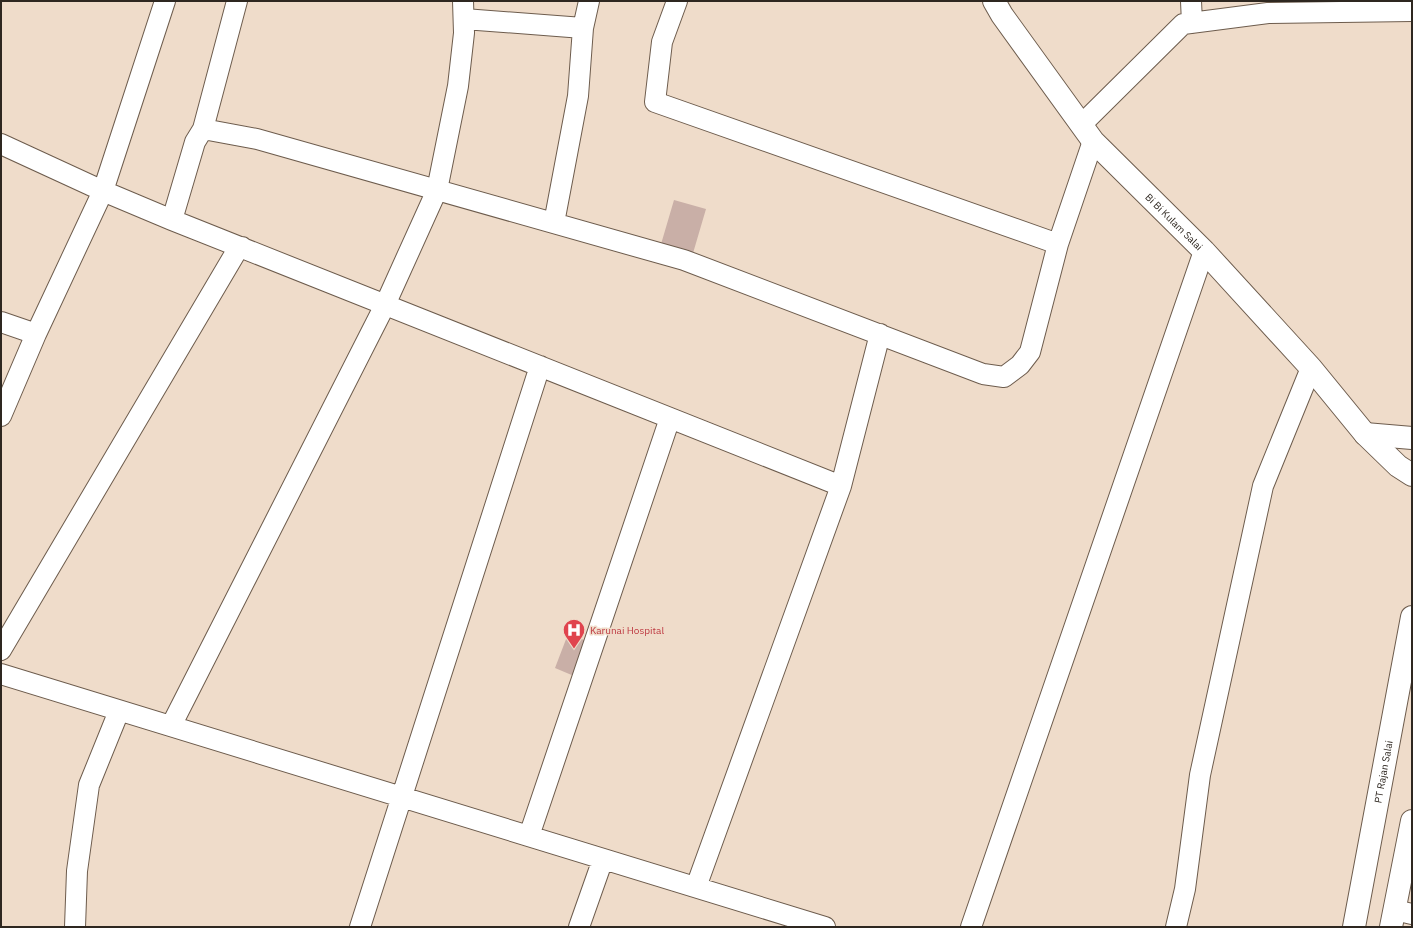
<svg xmlns="http://www.w3.org/2000/svg" width="1413" height="928" viewBox="0 0 1413 928" font-family="'IBM Plex Sans',sans-serif">
<rect width="100%" height="100%" fill="#efdcca"/>
<path fill="#c9afa7" d="M674,200L706,209L691,260L659,251Z
M568,634L587,641L574,676L555,668Z"/>
<g fill="none" stroke-linecap="round" stroke-linejoin="round">
<g stroke="#6d5c4d" stroke-width="22">
<path id="street" d="M677,1L662,42L655,102L1058,244
M1191,1L1192,23
M464,19L583,28
M1081,125L1183,24L1268,13L1412,11
M203,129L237,1
M1,144L103,191L172,220L841,486
M172,220L195,142L203,129L257,139L684,260L983,374L1004,377L1020,365L1030,352L1058,244L1093,141
M554,223L578,96L583,28L589,1
M1,322L36,334
M1,416L36,334L103,191L165,1
M1,650L239,247H242
M1,674L825,927
M171,726L385,305L437,190L458,86L464,33L463,1
M529,836L670,418
M696,887L841,486L880,334
M1395,910L1412,914
M75,927L77,871L89,785L119,711
M360,927L540,366
M579,927L603,859
M971,927L1204,251
M1176,927L1185,889L1200,775L1263,486L1311,368"/>
</g>
<g stroke="#6d5c4d" stroke-width="24">
<g id="secondary">
<path id="s1" d="M994,1L1002,15L1093,141L1204,251L1311,368L1365,434L1398,466L1412,475"/>
<path d="M1365,434L1412,438"/>
<path id="s2" d="M1354,927L1412,617"/>
<path d="M1391,927L1412,821"/>
</g>
</g>
<use href="#street" stroke="#fff" stroke-width="20"/>
<use href="#secondary" stroke="#fff" stroke-width="22"/>
</g>
<defs>
<g id="hospital-pin" transform="scale(1.15)"><path d="M0 17L-7.5 6A9.5 9.5 0 1 1 7.5 6Z" fill="#e0444e" stroke="#efdcca"/><path d="M-5-5h3v3.5h4V-5h3V5h-3V1.5h-4V5h-3Z" fill="#fff"/></g>
</defs>
<g fill-rule="evenodd">
<use href="#hospital-pin" x="574" y="630"/>
</g>
<g text-anchor="middle" dominant-baseline="central" stroke-width="3" stroke-linejoin="round" paint-order="stroke">
<g font-size="10" fill="#2e2720" stroke="#efdcca">
<text stroke="none"><textPath href="#s1" startOffset="286">Bi Bi Kulam Salai</textPath></text>
<text stroke="none"><textPath href="#s2" startOffset="158">PT Rajan Salai</textPath></text>
</g>
<g font-size="10" fill="#be3a42" stroke="#efdcca" text-anchor="start">
<text x="590" y="630">Karunai Hospital</text>
</g>
</g>
<rect width="1413" height="928" fill="none" stroke="#2e2720" stroke-width="4"/>
</svg>
